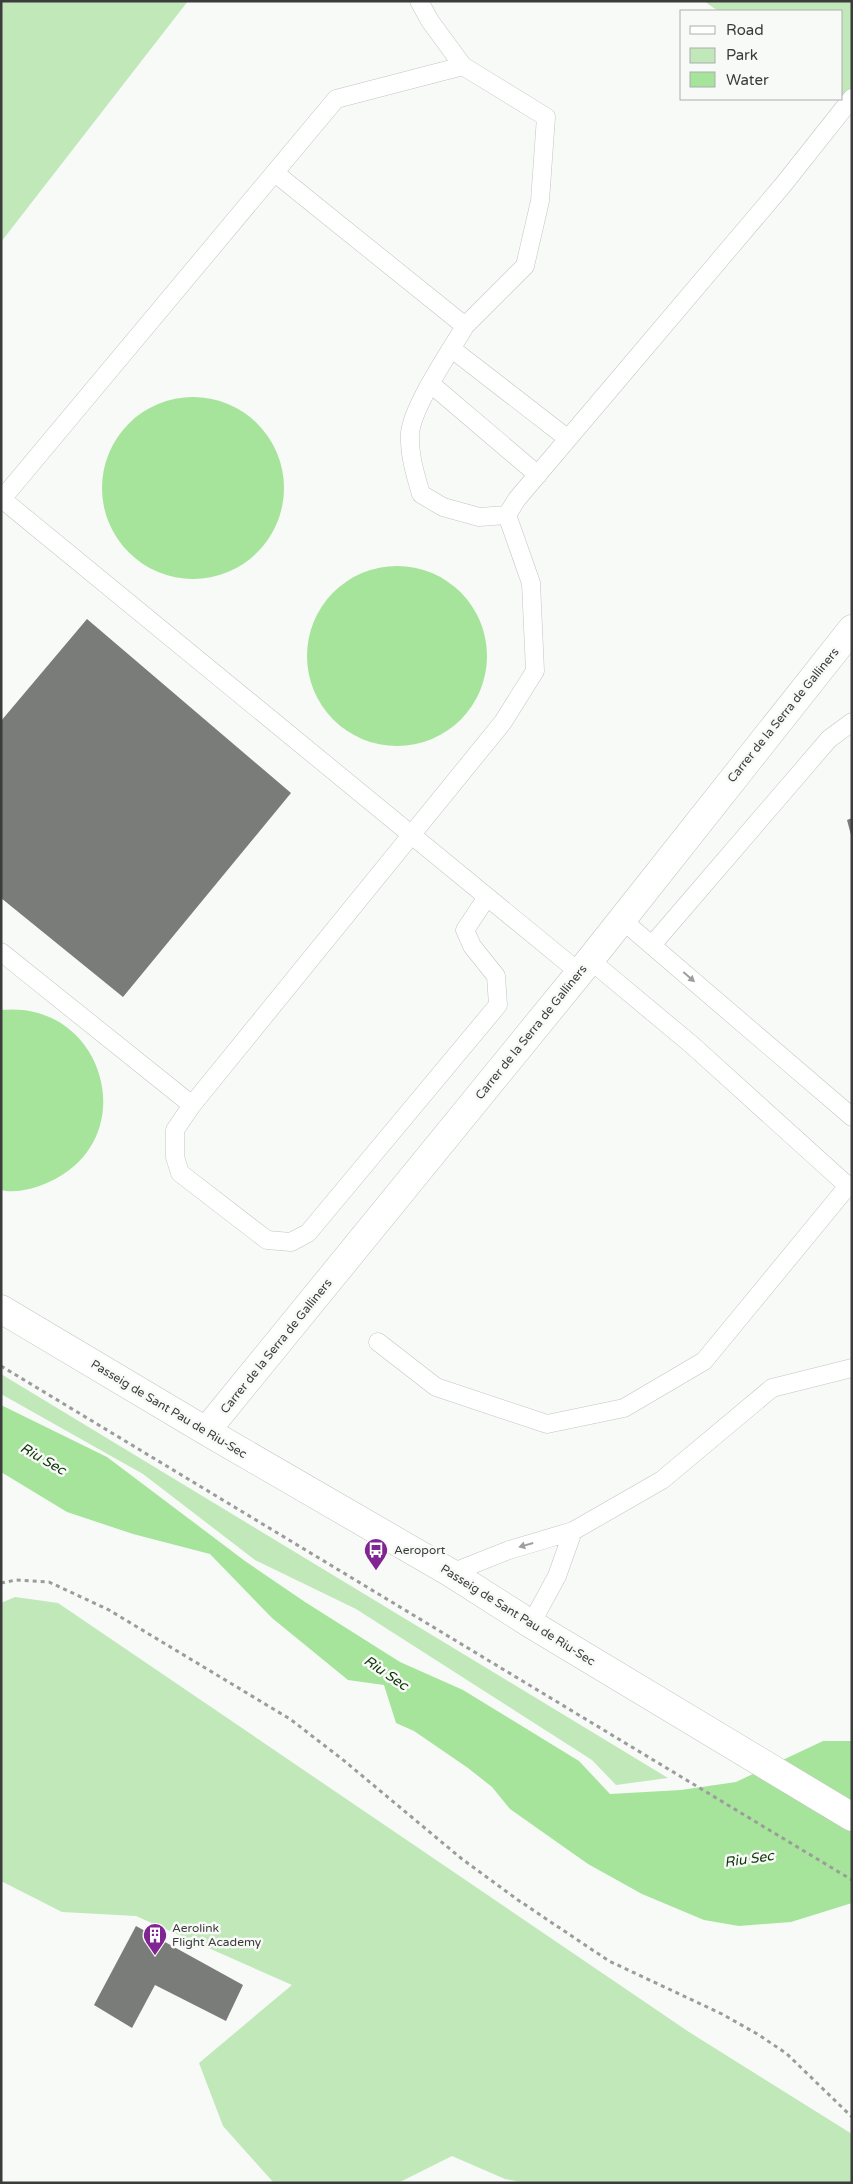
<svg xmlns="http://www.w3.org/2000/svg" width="853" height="2184" viewBox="0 0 853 2184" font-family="'Varela Round',sans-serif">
<rect width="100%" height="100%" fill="#f7faf7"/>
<path fill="#c0e8b9" d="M1,1H188L1,242Z
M704,1H852V109L838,99H842V11H718Z
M1,1374L668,1778L616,1785L592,1760L356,1609L255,1560L143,1474L1,1394Z
M15,1597L58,1603L689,2032L852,2134V2183H526L505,2179L452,2156L398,2183H274L223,2126L199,2063L292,1985L136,1916L62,1912L1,1881V1603Z"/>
<path fill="#a6e49b" d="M102 488a91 91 0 1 1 182 0a91 91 0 1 1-182 0Z
M307 656a90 90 0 1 1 180 0a90 90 0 1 1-180 0Z
M1,1010C104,999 145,1139 49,1182C36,1188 16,1194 1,1190Z
M1,1405L107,1457L245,1561L305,1602L400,1662L463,1690L579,1761L610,1794L681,1790L736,1782L823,1741H852V1903L791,1922L739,1926L704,1920L642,1894L588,1864L510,1809L492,1787L468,1768L414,1731L396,1723L384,1685L348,1680L272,1618L210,1554L133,1534L67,1512L1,1472Z"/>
<path fill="#7a7c79" d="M87,619L291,793L123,997L1,898V721Z
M852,818V835H851L847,820Z
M136,1926L243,1985L226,2021L155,1985L132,2028L94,2005Z"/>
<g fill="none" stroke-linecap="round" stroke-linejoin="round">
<g stroke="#c2c5c2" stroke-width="19">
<path id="lane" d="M419,1L430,21L463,66
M465,326C450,352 413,405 410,433C409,454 415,474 421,494L443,507L479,517L507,515
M452,349L567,438
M431,384L538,475
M2,499L336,99L463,66L546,117L540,201L525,266L465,326L275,173
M1,501L2,499L580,973
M621,919L852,1117
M652,945L829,739L852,722
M1,952L192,1105L503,722L535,671L531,583L507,515L517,499L783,185L852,98
M192,1105L175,1130V1157L180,1173L267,1240L291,1242L308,1233L498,1005L496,976L472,946L465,930L487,897
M378,1342L436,1387L547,1424L624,1408L704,1361L848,1186L692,1045L590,960
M451,1573L509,1550L573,1531L662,1480L772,1388L852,1368
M531,1624L557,1576L573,1531"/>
</g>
<g stroke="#c2c5c2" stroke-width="29">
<path id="street" d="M1,1309L206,1431L451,1573L531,1624L852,1817
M206,1431L590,960L852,629"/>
</g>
<path stroke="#9b9d9b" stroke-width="3" stroke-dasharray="4 4" stroke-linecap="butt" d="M1,1366L852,1880
M1,1583L16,1580L49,1582L109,1610L290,1719L342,1759L462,1859L518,1900L609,1961L722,2014L759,2035L787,2054L852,2117"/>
<use href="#lane" stroke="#fff" stroke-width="18"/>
<use href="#street" stroke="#fff" stroke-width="28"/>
</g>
<defs><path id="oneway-solid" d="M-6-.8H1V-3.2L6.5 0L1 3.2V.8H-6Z" transform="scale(1.25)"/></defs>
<g fill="#9d9e9d">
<use href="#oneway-solid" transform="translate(689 977) rotate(41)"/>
<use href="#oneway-solid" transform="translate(526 1545) rotate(164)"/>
</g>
<defs>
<g id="bus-pin" transform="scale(1.25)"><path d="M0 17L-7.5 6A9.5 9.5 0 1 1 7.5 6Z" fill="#802591" stroke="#f7faf7"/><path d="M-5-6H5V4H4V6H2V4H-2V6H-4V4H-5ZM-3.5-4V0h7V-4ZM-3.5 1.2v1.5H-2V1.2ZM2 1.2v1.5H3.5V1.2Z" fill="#fff"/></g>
<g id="building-pin" transform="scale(1.25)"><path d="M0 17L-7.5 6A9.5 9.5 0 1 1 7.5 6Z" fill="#802591" stroke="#f7faf7"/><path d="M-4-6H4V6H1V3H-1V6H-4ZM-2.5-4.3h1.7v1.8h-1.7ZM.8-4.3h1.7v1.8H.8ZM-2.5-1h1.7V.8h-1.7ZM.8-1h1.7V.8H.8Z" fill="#fff"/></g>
</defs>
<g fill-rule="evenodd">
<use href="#bus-pin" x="376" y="1550"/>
<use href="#building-pin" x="155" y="1935"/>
</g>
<g text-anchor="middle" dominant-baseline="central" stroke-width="5" stroke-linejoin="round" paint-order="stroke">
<g font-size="12" fill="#3b3c3b" stroke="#f7faf7">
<text transform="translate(783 715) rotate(-51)">Carrer de la Serra de Galliners</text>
<text transform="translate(531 1032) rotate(-51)">Carrer de la Serra de Galliners</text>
<text transform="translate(276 1346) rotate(-51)">Carrer de la Serra de Galliners</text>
<text transform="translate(169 1409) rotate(31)">Passeig de Sant Pau de Riu-Sec</text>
<text transform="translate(518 1615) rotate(32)">Passeig de Sant Pau de Riu-Sec</text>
</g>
<g font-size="12" fill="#3b3c3b" stroke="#f7faf7" text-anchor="start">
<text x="394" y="1550">Aeroport</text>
<text x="172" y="1928">Aerolink<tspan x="172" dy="14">Flight Academy</tspan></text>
</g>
<g font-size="14" font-style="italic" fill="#0b3404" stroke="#f7faf7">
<text transform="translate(43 1459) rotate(30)">Riu Sec</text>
<text transform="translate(386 1673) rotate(34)">Riu Sec</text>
<text transform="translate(749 1859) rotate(-8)">Riu Sec</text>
</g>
</g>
<rect width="853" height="2184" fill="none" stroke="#3b3c3b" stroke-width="5"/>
<rect x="680" y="10" width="162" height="90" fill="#f7faf7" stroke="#acaeac"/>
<rect x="690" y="26" width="25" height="8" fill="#ffffff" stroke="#acaeac"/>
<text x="726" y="35" font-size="15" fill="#3b3c3b">Road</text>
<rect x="690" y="48" width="25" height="15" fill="#c0e8b9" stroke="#acaeac"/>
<text x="726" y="60" font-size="15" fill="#3b3c3b">Park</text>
<rect x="690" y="72" width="25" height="15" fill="#a6e49b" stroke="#acaeac"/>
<text x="726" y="85" font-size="15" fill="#3b3c3b">Water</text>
</svg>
